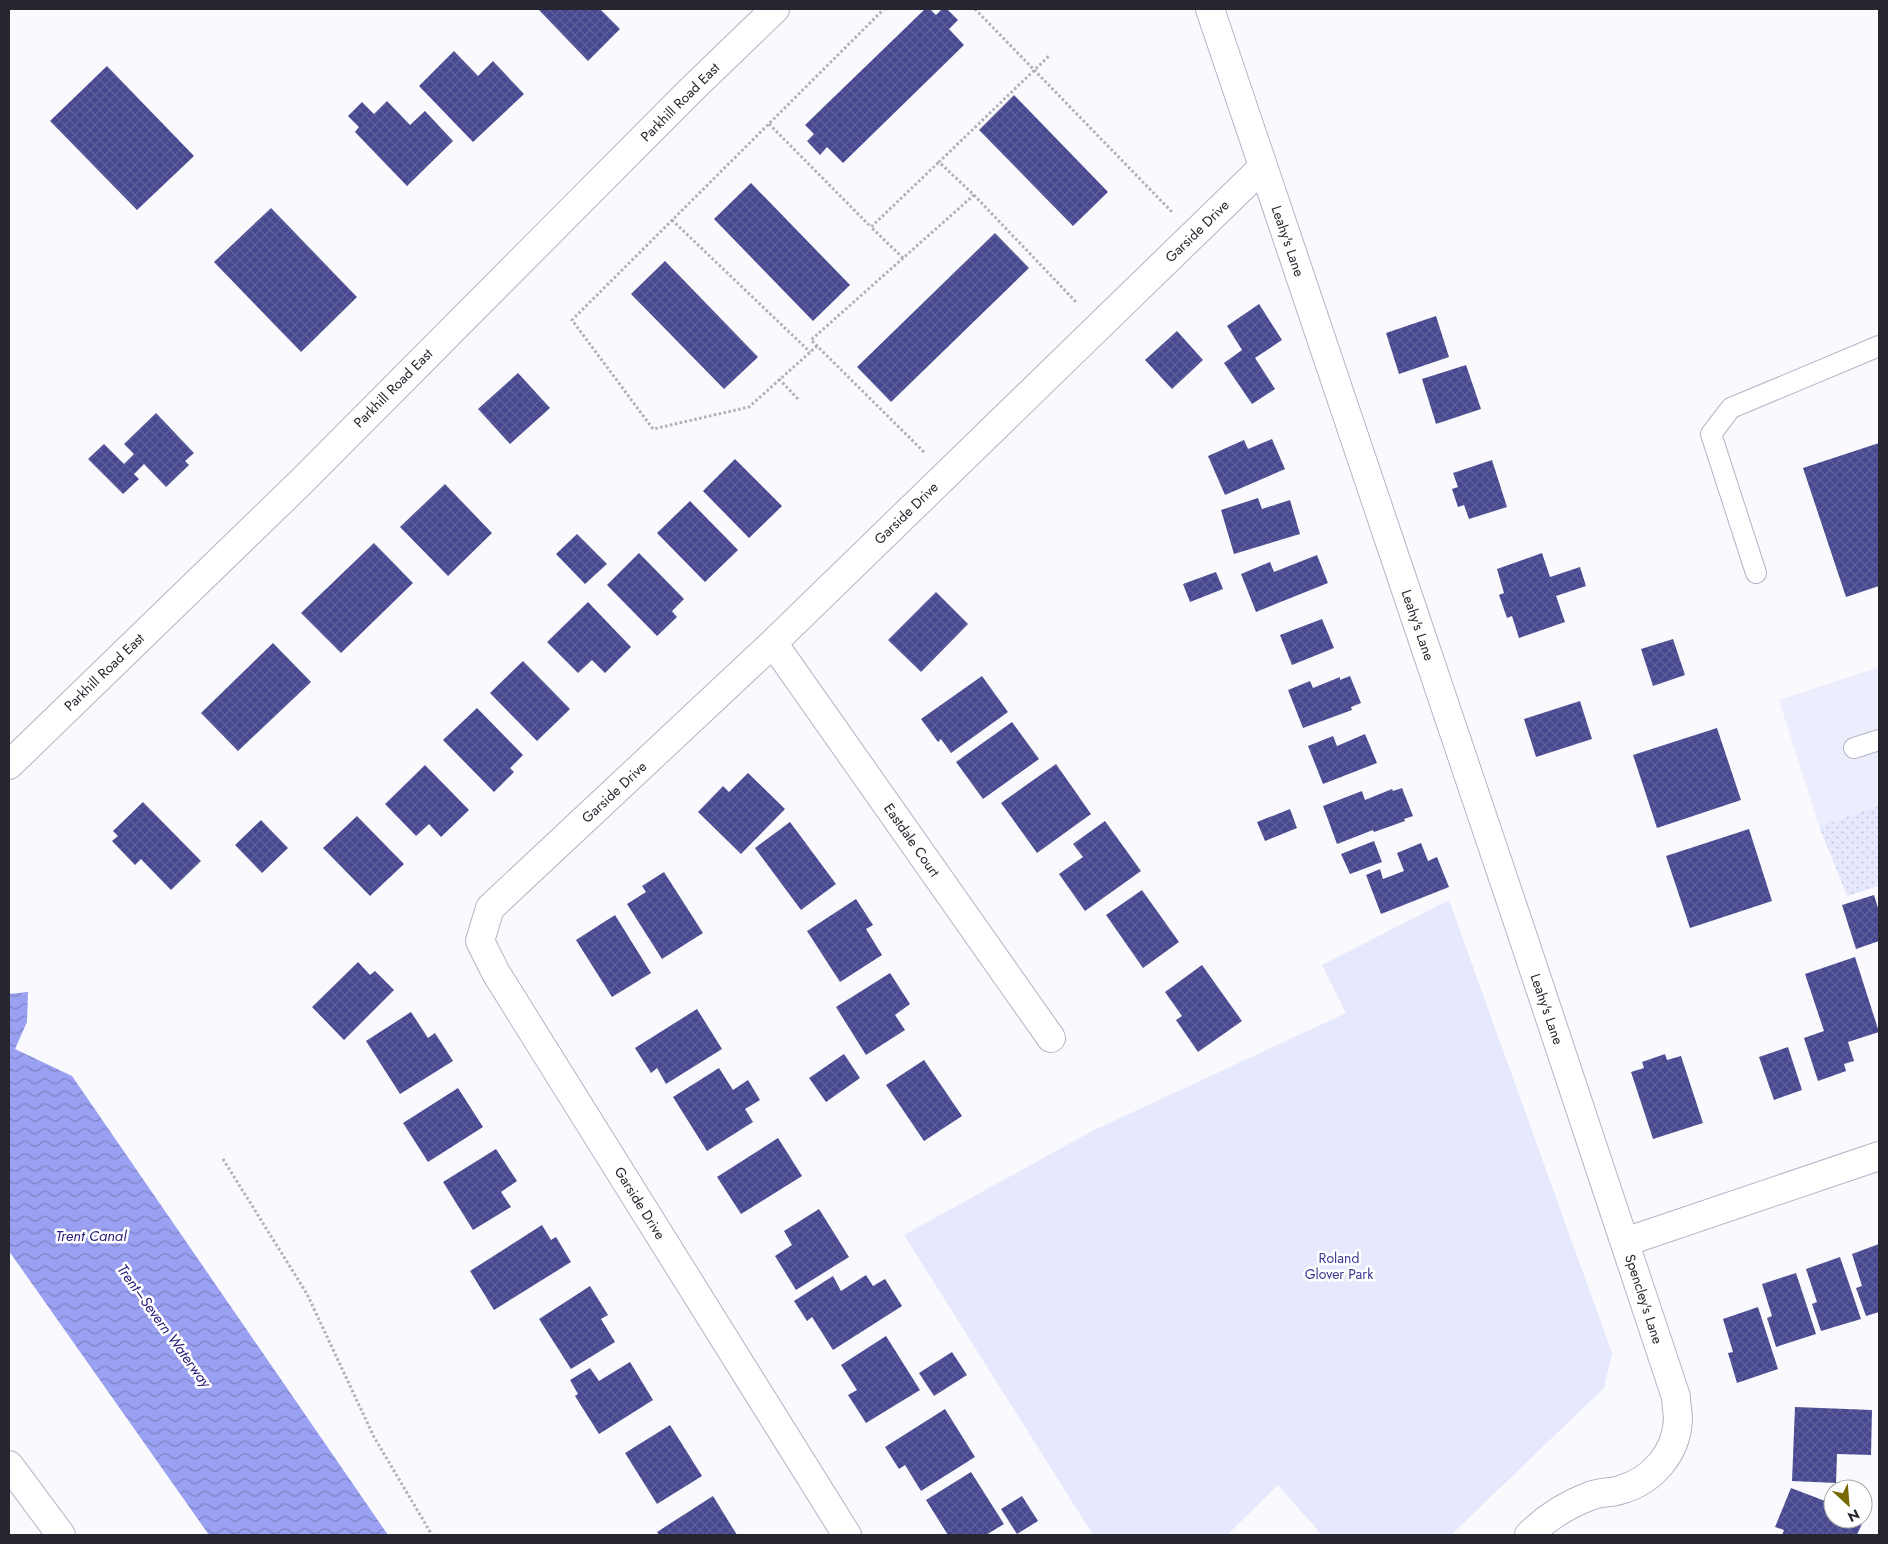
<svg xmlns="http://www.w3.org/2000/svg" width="1888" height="1544" viewBox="0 0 1888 1544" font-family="Jost,sans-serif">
<defs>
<pattern id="grass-dots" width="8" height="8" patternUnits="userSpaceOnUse" patternTransform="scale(1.25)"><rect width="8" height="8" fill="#e6e9fe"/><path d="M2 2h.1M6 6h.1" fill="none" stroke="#c5c8da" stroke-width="1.8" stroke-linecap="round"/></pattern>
<pattern id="water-waves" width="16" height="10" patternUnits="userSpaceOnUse" patternTransform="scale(1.25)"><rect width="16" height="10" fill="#9ba1f2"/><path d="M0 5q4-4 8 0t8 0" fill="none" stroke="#7e83c4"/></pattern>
<pattern id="building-cross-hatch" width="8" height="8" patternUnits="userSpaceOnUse" patternTransform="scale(1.25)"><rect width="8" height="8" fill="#474890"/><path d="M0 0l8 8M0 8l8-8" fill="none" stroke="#5f609a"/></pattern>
</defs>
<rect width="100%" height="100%" fill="#fafafe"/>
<path fill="#eceefe" d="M1879,667V806L1819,826L1779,700Z"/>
<path fill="url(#grass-dots)" d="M1879,806V886L1847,896L1819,826Z"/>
<path fill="#e6e9fe" d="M1449,900L1612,1353L1604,1388L1451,1535H1322L1278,1485L1227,1535H1093L904,1235L1092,1131L1346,1013L1322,965Z"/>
<path fill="url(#water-waves)" d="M28,992L27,1022L15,1049L72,1076L388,1535H209L9,1251V994Z"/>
<path fill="url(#building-cross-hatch)" d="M538,9H600L620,29L588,61Z
M925,9H930L936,15L942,9H947L958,20L949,29L964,45L843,163L827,147L820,155L807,141L814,134L805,125Z
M454,51L478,76L493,61L524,94L473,142L419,86Z
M107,66L194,156L137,210L50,121Z
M1014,95L1108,192L1073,226L979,130Z
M387,101L410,125L425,111L453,141L407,186L355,132L359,127L348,116L362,102L374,114Z
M751,183L850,285L813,321L714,219Z
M271,208L357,297L301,352L214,262Z
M995,233L1029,268L891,402L857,367Z
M665,261L758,357L724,389L631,294Z
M1259,304L1282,340L1255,358L1275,389L1252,404L1224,363L1242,350L1227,326Z
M1436,316L1449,357L1399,374L1386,333Z
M1177,331L1203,360L1172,389L1145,360Z
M1466,365L1481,409L1436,424L1422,379Z
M518,373L550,408L510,444L478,409Z
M156,413L194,453L185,461L189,465L166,487L144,464L134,474L139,479L123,494L88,459L104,444L124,464L134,454L124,444Z
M1272,439L1285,469L1225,495L1208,456L1244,440L1248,449Z
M1879,443V586L1846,597L1803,468Z
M735,459L782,506L749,538L703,491Z
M1492,460L1507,507L1469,519L1464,505L1458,507L1452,489L1458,487L1453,473Z
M445,484L492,533L448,576L400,527Z
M1258,498L1262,509L1290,500L1300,534L1234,554L1221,510Z
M690,501L738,550L705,582L657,533Z
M577,534L607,564L585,584L556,554Z
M374,543L413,583L341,653L301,613Z
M639,553L684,599L672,611L677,617L657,636L607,585Z
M1542,553L1550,577L1580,567L1586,586L1556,596L1565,622L1519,638L1512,616L1507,618L1499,595L1504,593L1497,569Z
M1317,555L1328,583L1256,612L1241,574L1270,562L1274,572Z
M1216,572L1223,589L1190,602L1183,584Z
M936,592L968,624L921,672L888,640Z
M588,602L631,647L605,673L592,660L578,673L547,642Z
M1322,619L1334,648L1292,665L1280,635Z
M1673,639L1685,675L1653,686L1641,649Z
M273,643L311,682L238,751L201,713Z
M523,661L570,709L537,741L490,693Z
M982,676L1008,712L951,753L941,739L938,742L921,719Z
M1350,676L1361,703L1351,707L1352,710L1303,728L1288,690L1310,681L1313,688L1340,677V680Z
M1580,701L1592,739L1536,757L1524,719Z
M477,708L523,755L510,768L514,772L494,792L443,740Z
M1012,722L1039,759L983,799L956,762Z
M1717,728L1741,800L1657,828L1633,755Z
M1365,734L1377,763L1323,784L1308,746L1333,736L1337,746Z
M1056,764L1091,814L1037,853L1001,803Z
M425,765L469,810L441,837L429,824L416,836L385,804Z
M748,773L785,809L741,854L698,812L723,786L729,792Z
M1402,788L1413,816L1404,819L1405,821L1374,832L1373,830L1337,844L1323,806L1362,791L1365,800L1392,789L1393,791Z
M143,802L201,861L171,890L141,859L135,865L112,841L118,836L113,831Z
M1290,809L1297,828L1265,841L1257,822Z
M357,816L404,864L370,896L323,848Z
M261,820L288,848L262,873L235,845Z
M1105,821L1141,871L1085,911L1059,874L1083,857L1073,844Z
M790,822L836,884L801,910L755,848Z
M1749,829L1772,901L1690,928L1666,856Z
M1374,841L1382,862L1350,874L1341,854Z
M1421,843L1428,861L1437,857L1449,887L1381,914L1366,875L1380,869L1383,879L1404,871L1397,853Z
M664,872L703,933L662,959L627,904L646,892L642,886Z
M1142,890L1179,942L1143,968L1106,915Z
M1874,895L1879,911V941L1856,949L1842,905Z
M856,899L873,925L866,929L882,955L840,982L807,931Z
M615,915L651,973L612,997L576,940Z
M1855,957L1879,1032L1848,1042L1854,1061L1844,1064L1846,1071L1818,1081L1804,1038L1824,1031L1805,974Z
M358,962L370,975L375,971L394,990L344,1040L312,1007Z
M1202,965L1242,1021L1198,1052L1176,1020L1182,1016L1165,992Z
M890,973L910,1004L895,1015L905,1030L866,1055L836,1007Z
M697,1009L722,1049L666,1084L657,1068L651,1073L635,1048Z
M411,1012L428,1038L435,1033L453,1061L400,1094L366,1041Z
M1788,1047L1802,1090L1774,1100L1759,1057Z
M844,1054L860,1078L826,1102L809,1078Z
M1665,1054L1667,1060L1681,1056L1703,1123L1653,1139L1631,1072L1644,1068L1642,1062Z
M924,1060L962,1116L924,1141L886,1085Z
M719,1068L733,1090L748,1080L760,1100L745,1109L753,1122L707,1151L673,1097Z
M458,1088L483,1127L428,1162L403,1123Z
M778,1138L802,1176L741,1214L717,1177Z
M496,1149L517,1181L501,1192L511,1207L473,1230L443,1182Z
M819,1209L849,1257L796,1290L775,1256L792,1245L784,1231Z
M542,1225L551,1240L556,1237L571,1262L494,1310L470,1271Z
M1879,1244V1312L1866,1316L1856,1288L1862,1286L1852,1254Z
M1840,1257L1861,1319L1821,1331L1812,1304L1817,1302L1806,1269Z
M1796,1273L1816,1334L1776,1347L1767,1318L1772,1316L1762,1284Z
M866,1275L873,1286L885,1279L902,1306L833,1350L812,1317L807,1321L794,1301L833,1276L841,1291Z
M590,1286L608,1315L601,1319L615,1342L571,1369L539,1319Z
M1758,1307L1778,1369L1737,1383L1728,1353L1733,1352L1723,1319Z
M886,1336L920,1390L866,1423L848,1395L857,1390L841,1365Z
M952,1352L967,1375L934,1396L919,1373Z
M630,1362L653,1400L599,1434L575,1396L578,1394L570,1380L590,1368L599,1381Z
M1795,1407L1872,1410L1871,1455L1837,1454L1836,1483L1792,1481Z
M945,1409L975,1457L921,1491L905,1465L899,1469L885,1447Z
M670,1425L702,1476L657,1504L625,1453Z
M971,1472L1004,1524L986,1535H948L926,1500Z
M1791,1488L1833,1504V1519H1864L1857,1535H1782L1784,1530L1775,1527Z
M713,1496L737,1535H659L657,1532Z
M1022,1496L1038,1521L1017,1534L1001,1509Z"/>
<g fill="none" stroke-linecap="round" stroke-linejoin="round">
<g stroke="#b3b5c6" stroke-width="22">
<path id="lane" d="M1756,573L1711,434L1731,408L1879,346
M1854,748L1879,740"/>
</g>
<g stroke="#b3b5c6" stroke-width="30">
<path id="street" d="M1210,9L1522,934L1676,1397C1676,1405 1678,1413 1678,1420C1676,1454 1652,1481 1620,1490C1611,1493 1600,1492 1590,1496C1566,1505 1547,1517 1529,1535
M773,643L1051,1038
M1625,1242L1879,1156
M9,1465L61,1535
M847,1535L496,973L480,941L490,908L773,643L1263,167"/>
</g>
<g stroke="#b3b5c6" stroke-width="30">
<path id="secondary" d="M9,765L302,481L691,90L775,9"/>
</g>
<path stroke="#b0b0b6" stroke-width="3" stroke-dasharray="2.5 2.5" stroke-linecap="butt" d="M975,9L1172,212
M769,124L871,227
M974,195L1077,303
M672,220L810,352
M903,258L871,227L939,162
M817,346L749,407L653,429L572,320L884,9
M779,379L799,400
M924,452L811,340L974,195L939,162L1050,55
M223,1159L307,1294L374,1437L432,1535"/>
<use href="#lane" stroke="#fff" stroke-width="20"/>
<use href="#street" stroke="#fff" stroke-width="28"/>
<use href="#secondary" stroke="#fff" stroke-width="28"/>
</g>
<g text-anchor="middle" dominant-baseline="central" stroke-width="5" stroke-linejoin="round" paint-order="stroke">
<g font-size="14" fill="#26272e" stroke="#fff">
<text transform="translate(680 102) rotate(-45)">Parkhill Road East</text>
<text transform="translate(1197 231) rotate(-44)">Garside Drive</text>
<text transform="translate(1288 241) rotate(71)">Leahy's Lane</text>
<text transform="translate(393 388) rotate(-45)">Parkhill Road East</text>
<text transform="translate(906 513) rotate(-44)">Garside Drive</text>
<text transform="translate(1418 625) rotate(71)">Leahy's Lane</text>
<text transform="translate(104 672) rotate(-44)">Parkhill Road East</text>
<text transform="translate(614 792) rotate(-43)">Garside Drive</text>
<text transform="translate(912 840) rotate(55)">Eastdale Court</text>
<text transform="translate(1547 1009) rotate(71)">Leahy's Lane</text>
<text transform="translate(640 1203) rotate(58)">Garside Drive</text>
<text transform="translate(1644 1299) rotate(72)">Spencley's Lane</text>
</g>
<g font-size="14" fill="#3b3692" stroke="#fff">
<text x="1339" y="1258">Roland<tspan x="1339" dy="16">Glover Park</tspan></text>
</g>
<g font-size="15" font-style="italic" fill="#2b207c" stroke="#fff">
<text x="91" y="1236">Trent Canal</text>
<text transform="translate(164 1326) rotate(54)">Trent–Severn Waterway</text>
</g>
</g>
<rect width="1888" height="1544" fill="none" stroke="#26272e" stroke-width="20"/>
<g transform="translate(1848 1504) rotate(154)"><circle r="24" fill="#ffffff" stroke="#a8a9ab"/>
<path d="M0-4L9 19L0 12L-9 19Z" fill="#776900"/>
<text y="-8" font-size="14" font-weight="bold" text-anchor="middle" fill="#26272e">N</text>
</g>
</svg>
